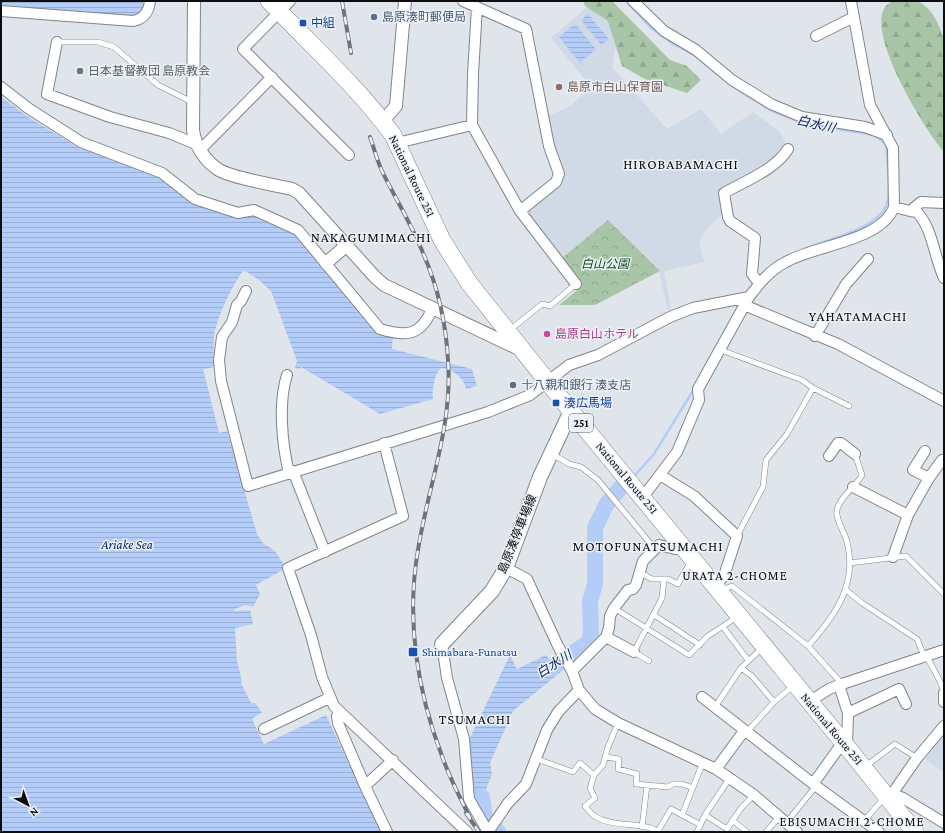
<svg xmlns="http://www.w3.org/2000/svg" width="945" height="833" viewBox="0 0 945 833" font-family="'Crimson Pro','Noto Sans JP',serif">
<defs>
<pattern id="forest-firs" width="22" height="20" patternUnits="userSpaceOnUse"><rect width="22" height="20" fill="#a8c5a7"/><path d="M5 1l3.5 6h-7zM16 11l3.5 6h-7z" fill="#8fa88f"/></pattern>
<pattern id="park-crowns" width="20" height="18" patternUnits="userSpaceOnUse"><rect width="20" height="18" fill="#a8c5a7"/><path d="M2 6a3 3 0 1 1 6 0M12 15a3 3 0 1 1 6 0" fill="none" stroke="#8fa88f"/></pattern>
<pattern id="water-rules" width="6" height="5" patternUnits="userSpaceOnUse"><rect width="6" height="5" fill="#b4cdf8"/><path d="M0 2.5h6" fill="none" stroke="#9aafd3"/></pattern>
</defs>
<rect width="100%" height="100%" fill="#dfe5eb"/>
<path fill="#cfdae6" d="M588,6L611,21L617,41L612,67L667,129L701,109L721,134L753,112L779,131L785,141L786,145L780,156L721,193L723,213L705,231L699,242L704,262L664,271L671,309L668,311L659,271L608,220L561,259L525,210L563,178L547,117L570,106L591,87L551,38Z
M944,732V772L925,759Z"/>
<path fill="url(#forest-firs)" d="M583,1H612L670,60L687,66L701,80L687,93L645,79L622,66L608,21L585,6Z
M892,1C899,1 910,0 917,1C933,8 940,26 944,41V152C925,130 866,35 885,7C886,5 890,3 892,1Z"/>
<path fill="url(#park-crowns)" d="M608,220L660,271L595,305H559L581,287L561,259Z"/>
<path fill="url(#water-rules)" d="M1,1H143L144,10L138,16L130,17L1,7Z
M588,14L609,39L601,45L581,20Z
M575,24L596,49L580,63L559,37Z
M1,97L27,116L75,146L163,179L197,204L238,219L253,214L299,232L373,327L393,337L392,349L472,369L477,386L466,389C464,378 453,369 441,368C434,374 432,390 433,399L380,414L301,367L299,369L295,368L297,361L271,291L259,280L244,270C232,285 217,317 214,336C213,346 214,357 214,367L203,369L219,433L227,431L257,534L263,543L275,551L286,568L256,585L260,594L253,607L245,605L235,609L234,611L250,610L253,624L235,628L237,661L242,681L241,683L251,703H255L262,712L252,719L264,744L326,715L381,832H1Z
M510,655L517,669L546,655L551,662L557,658L559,660L561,659L565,665L562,668L563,670L513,711L490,763L492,774L485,792L487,817L485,818L473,797L468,742Z"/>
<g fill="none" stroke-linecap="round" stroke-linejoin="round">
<path stroke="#b4cdf8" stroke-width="2.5" d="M626,1L650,27L673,44L694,55L732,86L772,111L806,124L874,135L886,144C887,160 892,192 886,206C876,230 827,238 805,249
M636,474L654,454L694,389"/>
<path stroke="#b4cdf8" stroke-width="16" d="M551,668L589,642L591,634L590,601L595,584V528L606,505L622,486
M482,797L485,818L498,832"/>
<g stroke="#80858a" stroke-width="6">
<path id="service" d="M57,42H98L114,47L158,85L192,102
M510,330L542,304L550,306L576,284
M721,350L802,380L813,388L849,406
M552,454L569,464L581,467L598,480L654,548
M737,536L763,487L766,460L787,434L813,388
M850,563L906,556L944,594
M639,572L652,579H668L678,584L691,561
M722,590L732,586L808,646L842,684
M846,590L862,603L917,639L924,656
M614,608L689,655L708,636L737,617
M654,615L700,645
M723,627L748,660
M808,646C835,616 858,584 847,542C845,532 835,520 837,510C840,496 856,487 862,475L855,454
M927,656C932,669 941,679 944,693
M649,661L634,652L662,598L664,579
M741,668L752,676L774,702
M715,707L741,668L763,647
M618,723L608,747L603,765L594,775L592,782L590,788L595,798L585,806C588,810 592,815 596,817C615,828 641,821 659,832
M747,732L774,702L793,686
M606,757L619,759L618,769L637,774L636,784L668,787L673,784H682L693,788
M537,759L573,772L580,763L594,775
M866,766L895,744L917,758
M682,815L703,762
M705,815L727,829L742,807L754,795
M732,820L747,832
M864,821L884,798
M786,823L816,786
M642,827L647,785
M658,831L671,809L699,824
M697,832L705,815L729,779
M766,832L779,817"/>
</g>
<g stroke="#80858a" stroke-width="12">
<path id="minor" d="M290,1L243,49L349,155
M463,1L526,29L549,146L559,174L556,182L520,211
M633,1L664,31L696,50L732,80L771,104L802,117L865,127L887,135
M477,7L473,74L472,125L520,211L576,284
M1,11L133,21C144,19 149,11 150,1
M816,36L854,17
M57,42L47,94L110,117L169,133L196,144
M1,87L28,108L81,142L162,173L195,199L238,213L254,210L298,230L380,329C406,337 421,336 432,309
M397,143L472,125
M200,150L272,77
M894,207L910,211L921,202L944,203
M910,211L917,212C933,229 934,257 944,278
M759,283L752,274L755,238L730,221L728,217L724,193C745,181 775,170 788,149
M246,291L241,301L237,305L232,322L222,337L219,360L221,381L248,486L488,412L530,395L569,365L598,355L670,317L693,308L749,297C759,284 769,271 784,263C813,245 881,242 894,207L893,148L870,105L851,1
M744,305L838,344L944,401
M815,336L846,284L868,259
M287,375C278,403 282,444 289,473
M384,443L403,516L288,568L311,635L322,677L334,706L467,832
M829,456L838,443H841L855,454
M293,471L325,552
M660,475L694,496L737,536L724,576L715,586
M929,478L942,460
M853,487L908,515
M643,497L677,452L699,400L698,389L749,297
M893,557L908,515L929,478L913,470L925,451
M506,568L527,579L558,646L572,671L579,690L595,709L618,723L716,769L754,795L797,832
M606,637L634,652
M442,644L447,678L464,739L469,799L488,832
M572,671L606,637L609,628L610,616L614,608L628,590L633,589L636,585L643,561L659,545L675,549L684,548
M839,685L848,713L847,747
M944,693V702
M702,697L816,786L879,832
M809,702L829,689L839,685L944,650
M339,711L337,716L338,723L365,786
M848,713L899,689L906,704
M264,729L329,698
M716,769L744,731
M813,784L843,742
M892,794L917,758L944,726
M888,798L892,794L903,798L944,823
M387,832L365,786L393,760
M488,832L508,803L526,784L547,730L558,712L579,690"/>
</g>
<g stroke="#80858a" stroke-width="14">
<path id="tertiary" d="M194,1L193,130C195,146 205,161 219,170C232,178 275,185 292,189L299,193L375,277L384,285L521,350
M383,121L396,106L405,1
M326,263L347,245"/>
</g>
<g stroke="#80858a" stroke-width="16">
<path id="secondary" d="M442,644L492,591L506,568L540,477L571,411"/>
</g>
<g stroke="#80858a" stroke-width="18">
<path id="trunk" d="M269,1C311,45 357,86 393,135L442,240L469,283L571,411L847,747L915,832"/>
</g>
<use href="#service" stroke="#fff" stroke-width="5"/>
<use href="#minor" stroke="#fff" stroke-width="10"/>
<use href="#tertiary" stroke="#fff" stroke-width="12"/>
<use href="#secondary" stroke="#fff" stroke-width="14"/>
<use href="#trunk" stroke="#fff" stroke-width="17"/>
<g stroke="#6f7276" stroke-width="4">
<path id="rail" d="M342,1L351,53
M370,137C374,148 377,160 382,171C395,198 412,225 423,253C438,287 446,324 448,360C453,426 428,486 418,550C406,619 417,691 442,756C449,777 460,797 470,818
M466,813L479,832"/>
</g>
<use href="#rail" stroke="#edf2f8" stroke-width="2.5" stroke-dasharray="8" stroke-linecap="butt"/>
</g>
<g fill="#5c6f8a" stroke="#edf2f8" stroke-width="1.5">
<circle cx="374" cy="17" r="4"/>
<circle cx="513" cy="385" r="4"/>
</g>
<g fill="#1a4fb4" stroke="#edf2f8" stroke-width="1.5">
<rect x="299" y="19" width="8" height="8" rx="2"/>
<rect x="552" y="399" width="8" height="8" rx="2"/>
<rect x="408" y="647" width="10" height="10" rx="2"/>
</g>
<circle fill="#6b7280" stroke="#edf2f8" stroke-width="1.5" cx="80" cy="71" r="4"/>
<circle fill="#8d6e63" stroke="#edf2f8" stroke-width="1.5" cx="559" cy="87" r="4"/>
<circle fill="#d1479c" stroke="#edf2f8" stroke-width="1.5" cx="547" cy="334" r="4"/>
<g text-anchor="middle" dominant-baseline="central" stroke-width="3" stroke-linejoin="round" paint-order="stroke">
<rect fill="#edf2f8" stroke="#505255" stroke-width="1" x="569" y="414" width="24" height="18" rx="3"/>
<g font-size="11" font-weight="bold" fill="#0c0d0f">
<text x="581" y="423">251</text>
</g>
<g font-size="12" fill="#4e5e75" stroke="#edf2f8" text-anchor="start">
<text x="382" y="17">島原湊町郵便局</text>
<text x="521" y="385">十八親和銀行 湊支店</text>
</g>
<g font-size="12" fill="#164399" stroke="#edf2f8" text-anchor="start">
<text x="311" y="23">中組</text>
<text x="564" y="403">湊広馬場</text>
<text x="422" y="652">Shimabara-Funatsu</text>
</g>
<g font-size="12" fill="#5b616d" stroke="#edf2f8" text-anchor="start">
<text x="88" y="71">日本基督教団 島原教会</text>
</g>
<g font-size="12" fill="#785e54" stroke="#edf2f8" text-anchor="start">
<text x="567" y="87">島原市白山保育園</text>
</g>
<g font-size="12" fill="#0c0d0f" stroke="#edf2f8">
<text transform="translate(412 176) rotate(64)">National Route 251</text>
<text transform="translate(627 478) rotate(50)">National Route 251</text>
<text transform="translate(517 534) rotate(-68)">島原湊停車場線</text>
<text transform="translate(832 729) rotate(50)">National Route 251</text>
</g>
<g font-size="12" font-style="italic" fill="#074c0f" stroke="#edf2f8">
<text x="605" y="264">白山公園</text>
</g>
<g font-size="12" fill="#b23c85" stroke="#edf2f8" text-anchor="start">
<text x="555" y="334">島原白山ホテル</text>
</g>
<g font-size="13" font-style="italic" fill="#062763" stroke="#edf2f8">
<text transform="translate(816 124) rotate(13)">白水川</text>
<text x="127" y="544">Ariake Sea</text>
<text transform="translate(554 664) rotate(-33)">白水川</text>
</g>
<g font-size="13" letter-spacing="1" fill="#0c0d0f" stroke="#edf2f8">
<text x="735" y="575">URATA 2-CHOME</text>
<text x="852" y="821">EBISUMACHI 2-CHOME</text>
</g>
<g font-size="14" letter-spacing="1" fill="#0c0d0f" stroke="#edf2f8">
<text x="681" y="164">HIROBABAMACHI</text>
<text x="371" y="237">NAKAGUMIMACHI</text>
<text x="858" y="316">YAHATAMACHI</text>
<text x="648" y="546">MOTOFUNATSUMACHI</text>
<text x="475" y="719">TSUMACHI</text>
</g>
</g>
<rect width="945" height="833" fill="none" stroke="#0c0d0f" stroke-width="4"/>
<g transform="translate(28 805) rotate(139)" stroke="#edf2f8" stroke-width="3" paint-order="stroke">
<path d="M0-3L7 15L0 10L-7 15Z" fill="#0c0d0f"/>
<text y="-6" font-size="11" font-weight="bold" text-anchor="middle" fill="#0c0d0f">N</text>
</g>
</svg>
